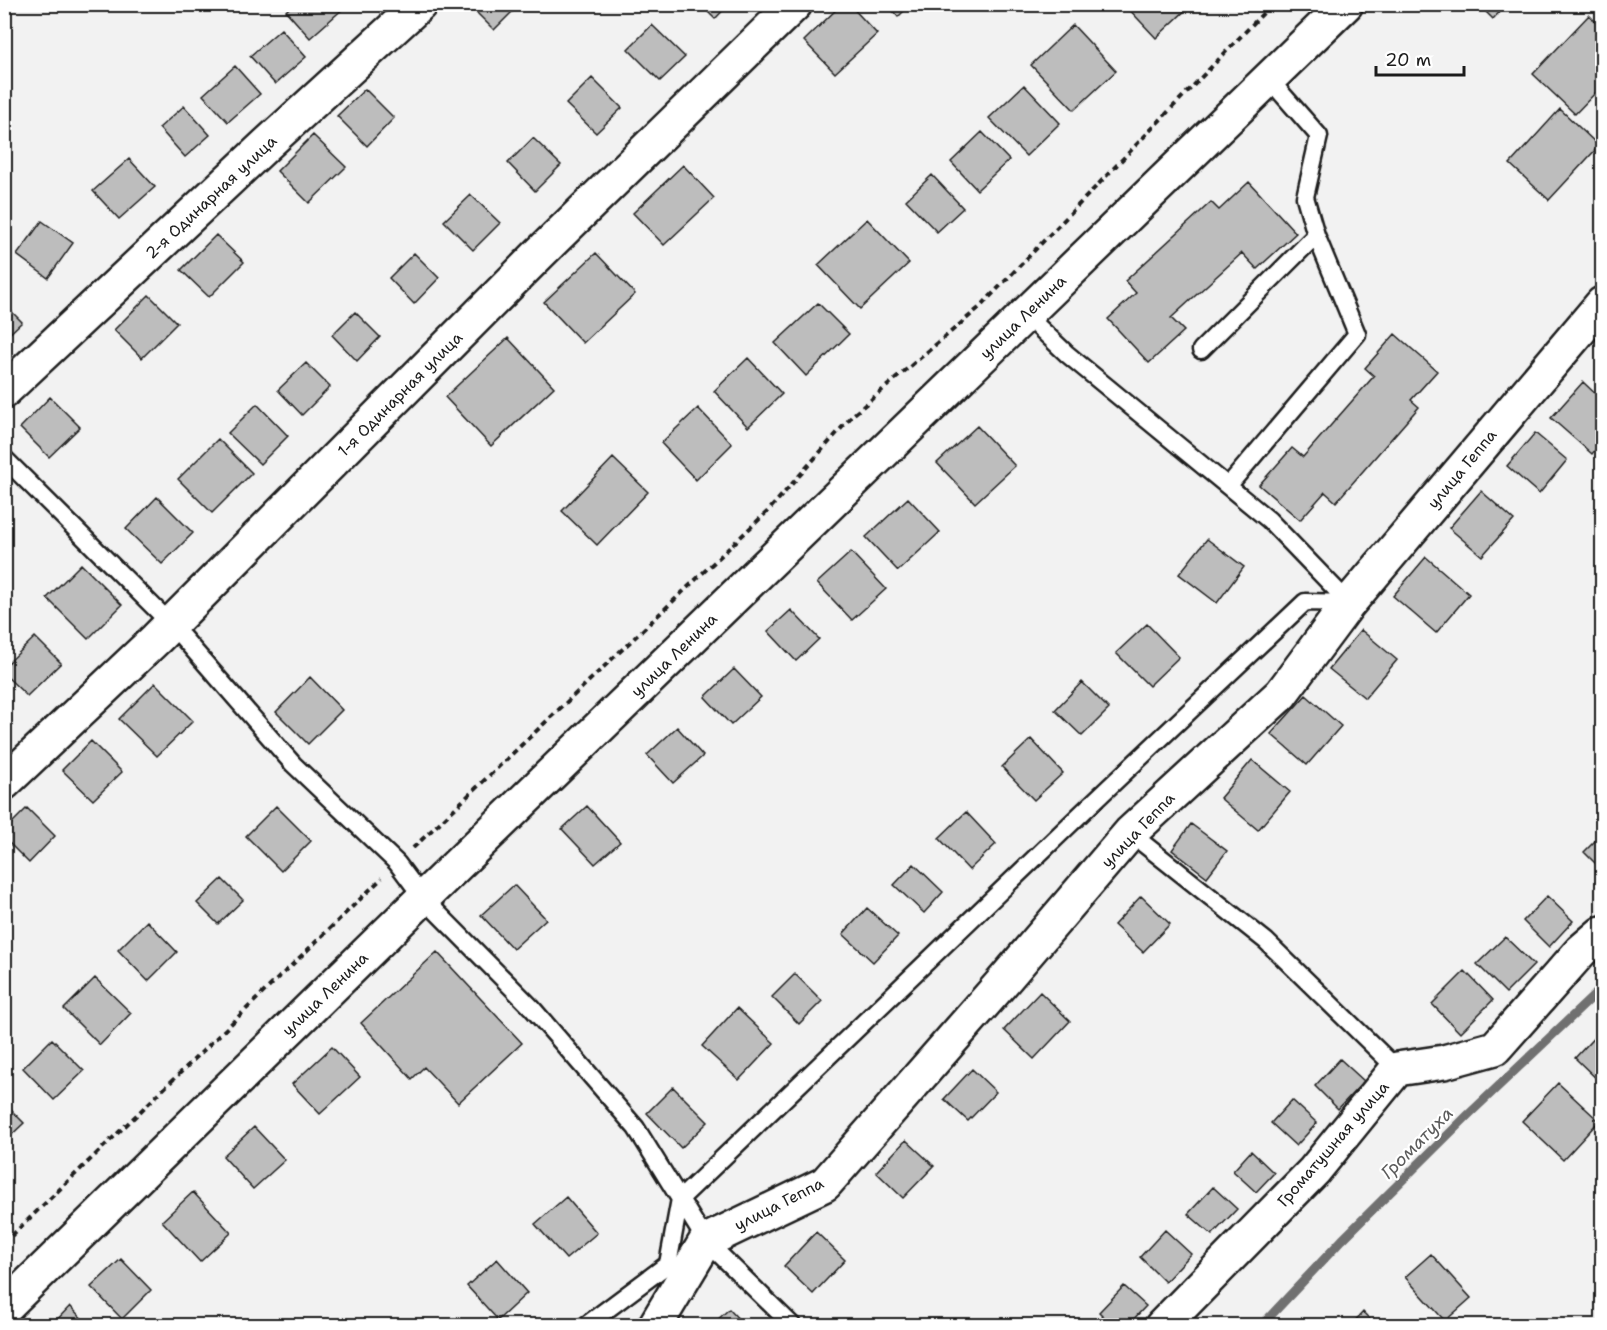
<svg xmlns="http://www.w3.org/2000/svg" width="1607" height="1330" viewBox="0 0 1607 1330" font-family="'Shantell Sans',sans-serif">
<rect width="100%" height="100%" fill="#f2f2f2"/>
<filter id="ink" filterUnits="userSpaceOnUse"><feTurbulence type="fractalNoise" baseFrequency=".0167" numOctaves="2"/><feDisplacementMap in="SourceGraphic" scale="12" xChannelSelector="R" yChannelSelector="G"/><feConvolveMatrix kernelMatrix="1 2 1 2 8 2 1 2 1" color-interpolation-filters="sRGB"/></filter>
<g filter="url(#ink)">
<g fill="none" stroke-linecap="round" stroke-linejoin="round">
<path stroke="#707070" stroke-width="9" d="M1261,1326L1342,1240L1468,1115L1602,988"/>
</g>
<path fill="#bdbdbd" stroke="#1c1c1c" stroke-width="1.5" d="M293,4H342L345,7L310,38L286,11Z
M468,4H520L494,30Z
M700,4H729L715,19Z
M842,4H849L877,34L835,73L804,41Z
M887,4H911L898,17Z
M1124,4H1189L1190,6L1156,38Z
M1478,4H1507L1493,19Z
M1589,15L1602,28V86L1575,114L1533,74Z
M652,25L685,57L660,81L628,49Z
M1073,25L1116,71L1074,110L1031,65Z
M281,29L306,57L275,84L250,56Z
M235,66L260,94L228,122L203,95Z
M592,78L622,108L596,133L566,104Z
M1024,85L1060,123L1026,156L989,118Z
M365,89L394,118L367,146L337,116Z
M184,106L210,135L185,157L159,128Z
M1560,109L1599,146L1549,200L1510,164Z
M982,132L1009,160L977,190L951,162Z
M313,135L346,167L309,203L277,171Z
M533,138L561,165L535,191L508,163Z
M129,159L155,187L119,219L93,191Z
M683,165L714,198L664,245L633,213Z
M932,175L963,208L937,232L906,200Z
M1249,182L1296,233L1257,269L1242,253L1171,318L1184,331L1149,363L1108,319L1136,293L1125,281L1211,202L1219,210Z
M471,195L500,223L473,250L444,221Z
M867,219L909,263L860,309L818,265Z
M42,221L73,243L48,278L17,255Z
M216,235L244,262L209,297L181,270Z
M414,253L439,278L414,304L389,278Z
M596,253L635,294L583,343L544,302Z
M149,295L177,323L142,358L114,330Z
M818,303L849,334L806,376L775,343Z
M4,304L22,322L4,339Z
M355,312L380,337L357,361L332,335Z
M1395,334L1437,371L1411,400L1419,407L1336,502L1325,492L1300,520L1259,485L1292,448L1303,457L1374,376L1365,368Z
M508,338L554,387L491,446L445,397Z
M748,358L782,394L748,427L714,391Z
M306,363L330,387L302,415L278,390Z
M1583,382L1602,400V442L1592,454L1551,418Z
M50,397L80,427L49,457L20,428Z
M257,404L288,436L260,464L228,433Z
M698,408L732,444L696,480L661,443Z
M977,426L1015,466L975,503L937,463Z
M1535,433L1567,460L1539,494L1507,466Z
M218,439L252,473L212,513L178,479Z
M613,458L648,492L597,545L562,511Z
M1481,491L1514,520L1482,556L1449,528Z
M157,497L193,533L162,564L126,529Z
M908,498L940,532L898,571L866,537Z
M1207,539L1244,567L1217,603L1179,574Z
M851,552L886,589L852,620L817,583Z
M1426,557L1469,594L1436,633L1393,596Z
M81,564L122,605L88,639L47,598Z
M791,610L819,639L796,661L768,631Z
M1147,624L1179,657L1149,686L1116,653Z
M1361,630L1397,660L1365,698L1329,669Z
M35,637L61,663L27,696L4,674V667Z
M734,669L761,697L731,725L705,697Z
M310,677L342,710L308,744L276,712Z
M1082,682L1109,709L1082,736L1055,710Z
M155,683L193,721L157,756L119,719Z
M1306,695L1341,726L1307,765L1271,734Z
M677,727L703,756L673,783L647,755Z
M1031,739L1063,773L1034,800L1002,767Z
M91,741L122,772L93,800L62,770Z
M1252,760L1290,792L1258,830L1220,798Z
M276,806L311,841L281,871L246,836Z
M587,806L620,842L595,864L562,829Z
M27,808L55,836L29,863L4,838V831Z
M966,812L996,844L969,870L939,838Z
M1191,824L1227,851L1207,877L1172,850Z
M1602,834V870L1584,852Z
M914,864L943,892L924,913L894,885Z
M222,879L243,900L218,924L197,903Z
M514,885L546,919L513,949L481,915Z
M1141,896L1170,924L1143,952L1114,925Z
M1547,896L1573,921L1549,947L1523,921Z
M867,908L898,936L873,962L843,934Z
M147,921L177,952L148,981L118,950Z
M1505,937L1534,965L1506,993L1477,964Z
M437,952L522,1043L458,1103L424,1067L412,1079L361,1023Z
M1465,971L1493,1000L1460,1033L1432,1004Z
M795,974L822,1001L799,1024L772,997Z
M95,978L131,1013L100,1045L64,1009Z
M1040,992L1070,1021L1034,1059L1004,1030Z
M737,1008L774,1043L739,1080L702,1046Z
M1602,1029V1084L1575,1058Z
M52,1039L84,1071L54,1100L23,1068Z
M332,1047L360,1077L320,1114L292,1084Z
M1340,1059L1364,1081L1338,1109L1315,1086Z
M972,1069L996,1092L968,1121L944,1099Z
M1558,1083L1599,1121L1563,1160L1522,1121Z
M673,1087L708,1122L681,1148L647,1113Z
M1292,1100L1317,1123L1296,1146L1271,1123Z
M4,1103L24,1123L4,1142Z
M254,1127L285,1160L253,1189L223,1156Z
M906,1140L934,1166L903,1198L876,1172Z
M1251,1151L1274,1173L1256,1192L1233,1171Z
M1213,1187L1237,1209L1212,1235L1188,1214Z
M193,1192L231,1233L200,1262L162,1221Z
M566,1197L597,1233L566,1259L535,1224Z
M1165,1230L1191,1254L1165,1282L1140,1257Z
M816,1232L845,1260L813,1294L784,1266Z
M1431,1254L1471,1298L1445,1321L1405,1277Z
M121,1259L151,1290L122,1319L91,1287Z
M497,1259L527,1293L498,1320L467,1286Z
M1124,1286L1146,1306L1127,1326H1113L1099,1312Z
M70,1306L89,1326H51Z
M729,1309L745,1326H711Z
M1363,1312L1376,1326H1350Z"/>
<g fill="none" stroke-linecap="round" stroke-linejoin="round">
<g stroke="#1c1c1c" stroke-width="21">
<path id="service" d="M1201,350L1316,235
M4,458L171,624L293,764L397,863L423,898L532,1008L636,1128L706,1241L793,1326
M1228,486L1357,334L1316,235L1305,197L1319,136L1269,79
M1130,833L1266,941L1397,1069
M585,1326L668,1264L680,1199L1087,808L1305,602L1349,603L1269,520L1067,354L1026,315"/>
</g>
<g stroke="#1c1c1c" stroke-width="38">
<path id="minor" d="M4,391L267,144L420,4
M4,783L156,639L540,253L795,4
M655,1326L706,1241L825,1184L1000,985L1130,833L1281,694L1349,603L1602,304
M1162,1326L1314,1171L1397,1069L1444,1062L1495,1048L1581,951L1602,933"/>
</g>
<g stroke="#1c1c1c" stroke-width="38">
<path id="primary" d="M4,1308L423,898L1346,4"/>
</g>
<path stroke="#1c1c1c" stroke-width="4" stroke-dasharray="6 4.5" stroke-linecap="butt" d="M413,848L768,511L853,415L980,307L1272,4
M4,1243L382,878"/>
<use href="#service" stroke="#fff" stroke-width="16"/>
<use href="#minor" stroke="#fff" stroke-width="33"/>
<use href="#primary" stroke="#fff" stroke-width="33"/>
</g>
</g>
<g text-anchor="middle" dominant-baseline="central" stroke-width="4.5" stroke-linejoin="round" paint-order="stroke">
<g font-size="16" fill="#1c1c1c" stroke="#fff">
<text transform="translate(211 197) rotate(-43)">2-я Одинарная улица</text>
<text transform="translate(1023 317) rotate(-44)">улица Ленина</text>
<text transform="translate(400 394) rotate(-45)">1-я Одинарная улица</text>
<text transform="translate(1462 469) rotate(-50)">улица Геппа</text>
<text transform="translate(674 655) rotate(-44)">улица Ленина</text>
<text transform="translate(1138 830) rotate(-46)">улица Геппа</text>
<text transform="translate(325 994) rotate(-44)">улица Ленина</text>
<text transform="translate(1333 1144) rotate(-49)">Громатушная улица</text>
<text transform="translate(779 1204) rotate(-27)">улица Геппа</text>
</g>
<g font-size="18" font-style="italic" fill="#5b5b5b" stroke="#fff">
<text transform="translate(1417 1143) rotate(-45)">Громатуха</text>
</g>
</g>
<rect width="1607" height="1330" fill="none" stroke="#fff" stroke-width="24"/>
<rect x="12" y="12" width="1583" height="1306" fill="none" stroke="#1c1c1c" stroke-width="2" filter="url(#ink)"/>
<path d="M1376 66v9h88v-9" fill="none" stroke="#1c1c1c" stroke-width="3"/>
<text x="1385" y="66" font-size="18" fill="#1c1c1c" stroke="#ffffff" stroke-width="4.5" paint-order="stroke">20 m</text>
</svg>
